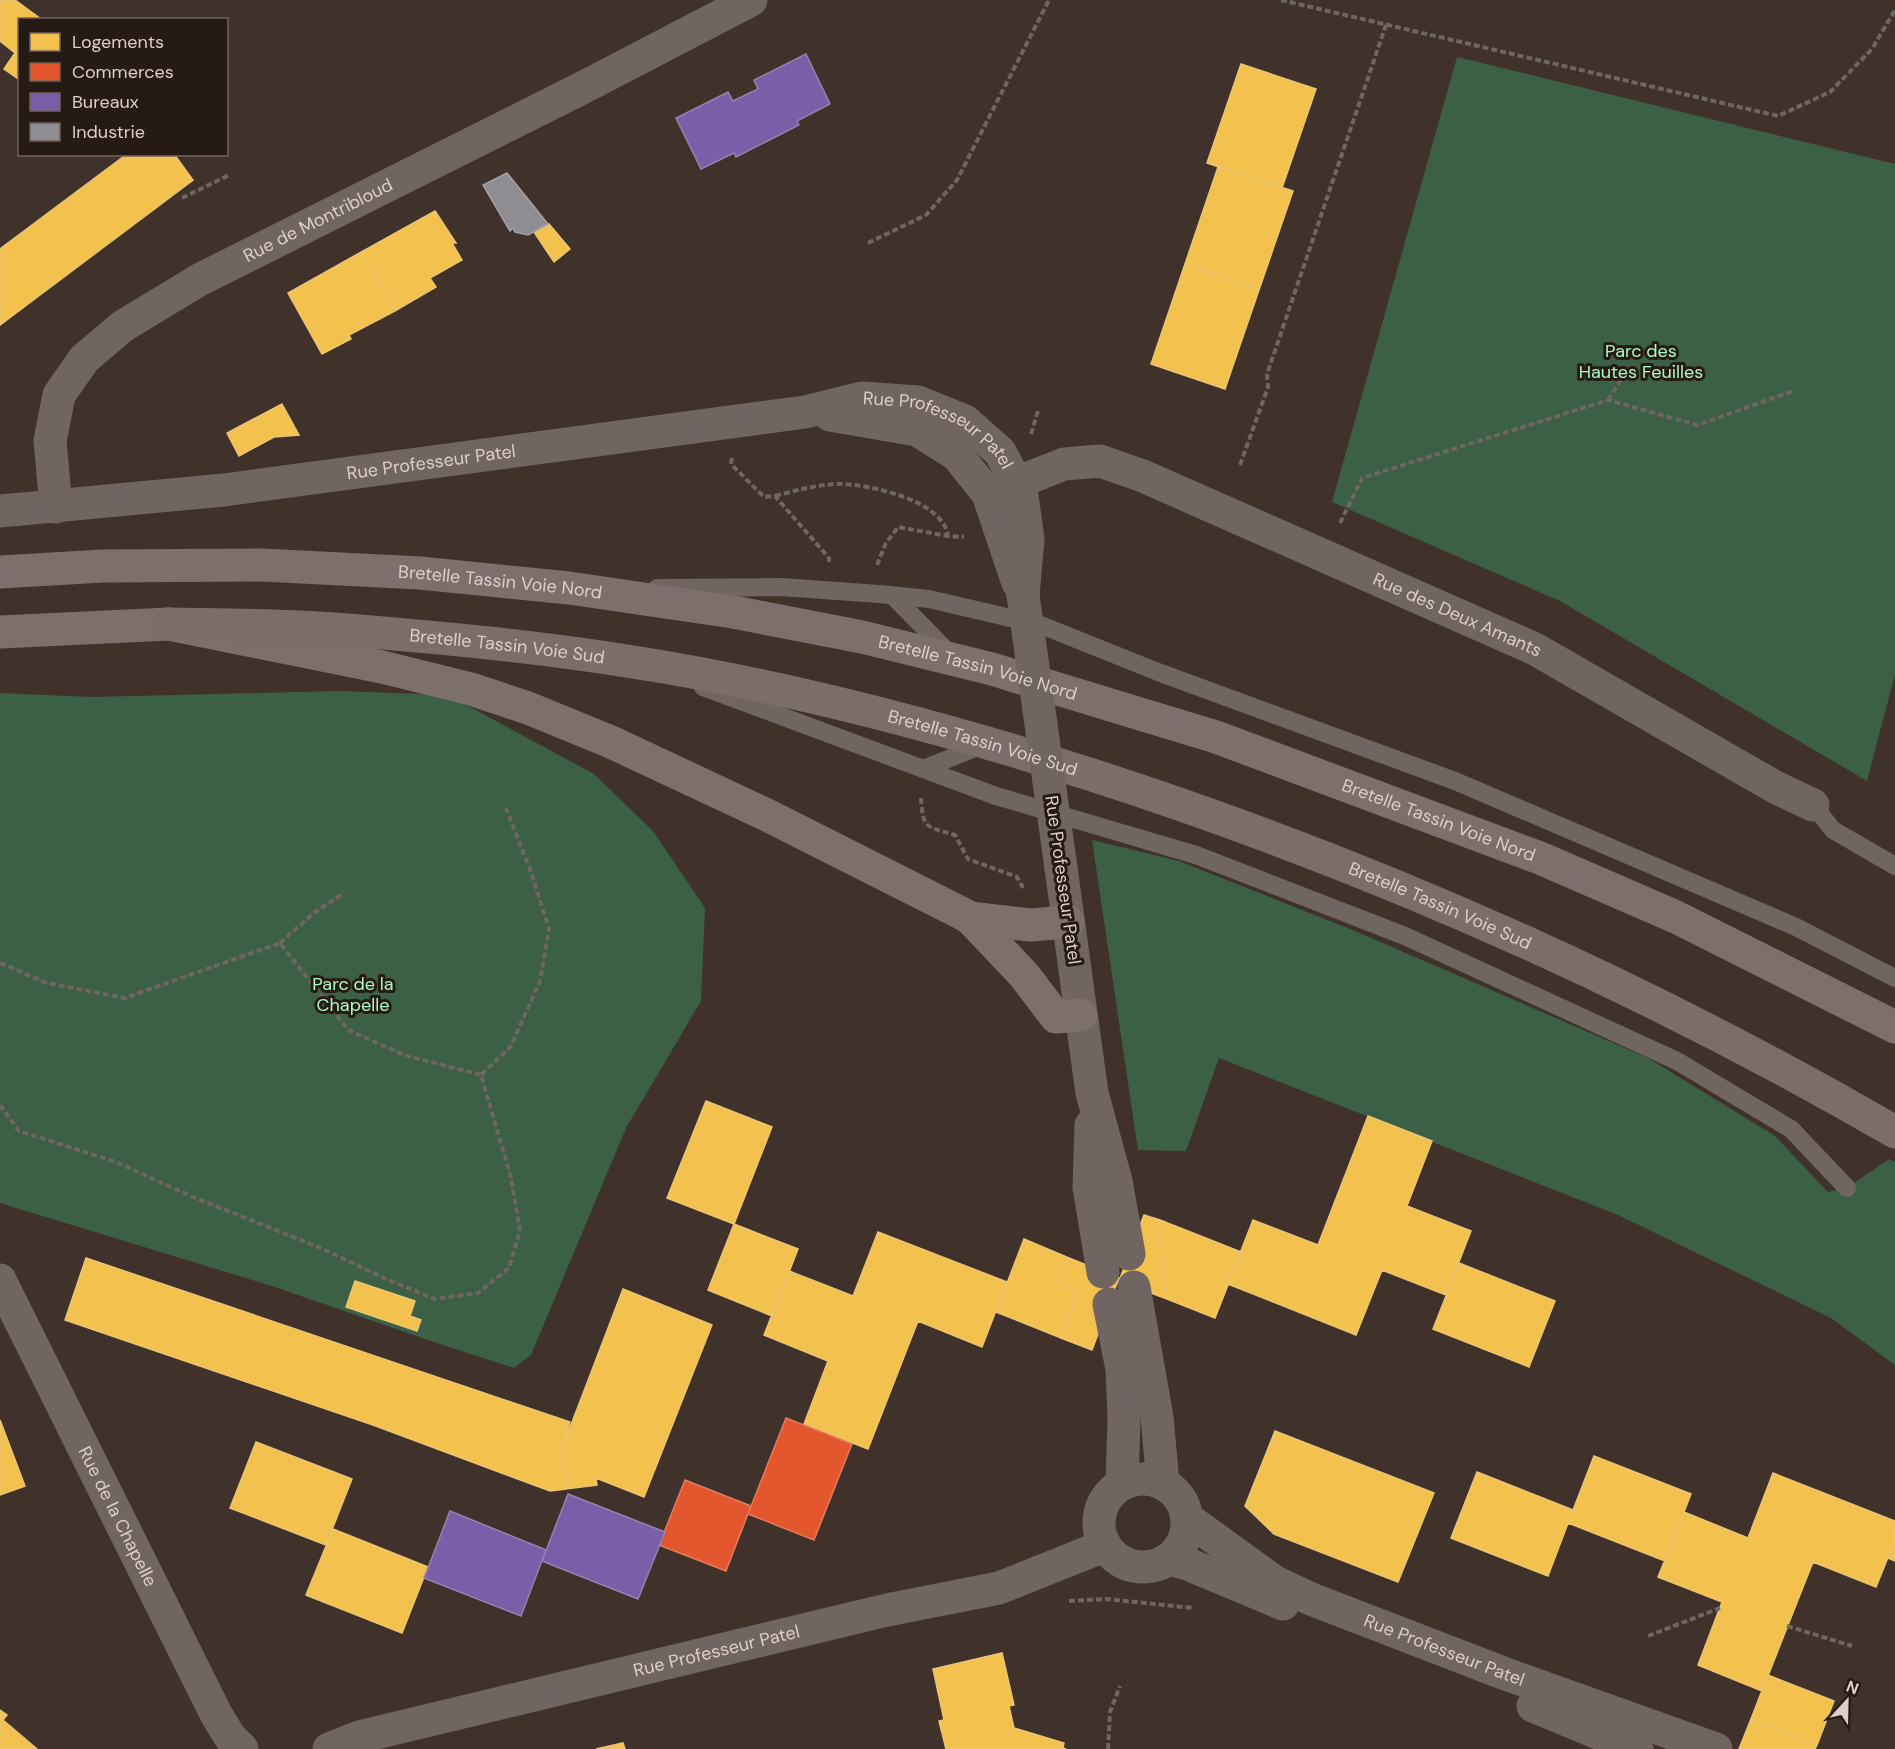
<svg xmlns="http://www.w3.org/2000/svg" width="1895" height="1749" viewBox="0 0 1895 1749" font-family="'DM Sans',sans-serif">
<rect width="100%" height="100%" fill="#40322b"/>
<path fill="#3b6046" d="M1457,57L1895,164V674L1867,781L1560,601L1332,502Z
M340,691L448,695L594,774L653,831L705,908L701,1001L626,1128L531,1355L514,1368L425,1339L275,1287L0,1203V693L92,697Z
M1092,840L1179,861L1355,931L1648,1058L1775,1136L1828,1192L1847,1188L1889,1159L1895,1162V1365L1831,1318L1618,1215L1219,1058L1186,1151L1138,1150Z"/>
<path fill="#f2c14e" stroke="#ecc572" stroke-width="1.5" d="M0,0H15L41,19L20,20V80L4,69L15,53L0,41Z
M1241,64L1316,89L1282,188L1207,163Z
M127,154H174L193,180L0,325V249Z
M1218,167L1293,191L1259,290L1185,264Z
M435,211L456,243H452L462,260L430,278L436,287L395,311L363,251Z
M549,224L570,249L554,262L534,232Z
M363,251L395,311L349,335L351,339L322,354L288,293Z
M1185,264L1259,290L1225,389L1151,364Z
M282,404L299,435L274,437L239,456L227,433Z
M706,1101L772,1127L734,1224L667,1198Z
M1368,1116L1432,1141L1407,1206L1471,1231L1446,1295L1382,1270L1356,1335L1228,1284L1253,1220L1318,1245Z
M1144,1215L1160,1220L1156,1230L1161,1256L1159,1261L1167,1263L1163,1273L1168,1296L1167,1299L1119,1281Z
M1160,1220L1241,1252L1215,1318L1167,1299L1168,1296L1163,1273L1167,1263L1159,1261L1161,1256L1156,1230Z
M734,1224L798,1249L772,1316L708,1290Z
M878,1232L1007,1282L982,1347L918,1321L868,1449L804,1424L828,1361L764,1335L789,1271L853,1296Z
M1024,1239L1069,1258L1059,1285L1074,1290L1076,1302L1061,1338L996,1312Z
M86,1258L570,1422L561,1451L566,1489L550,1491L373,1425L65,1320Z
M1069,1258L1119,1278L1092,1350L1061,1338L1076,1302L1074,1290L1059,1285Z
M1459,1263L1555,1301L1529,1367L1433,1329Z
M355,1281L415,1301L410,1316L421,1320L417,1331L346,1307Z
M623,1289L712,1325L644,1497L596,1478L597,1485L566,1489L561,1451Z
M0,1420L25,1486L0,1495Z
M1275,1431L1434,1493L1398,1582L1274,1534L1245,1506Z
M256,1442L352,1479L326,1545L230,1508Z
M1594,1456L1691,1494L1665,1561L1568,1523Z
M1477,1472L1573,1510L1548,1576L1451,1538Z
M1773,1473L1895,1521V1540L1876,1587L1813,1562L1762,1691L1698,1665L1722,1602L1658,1577L1684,1512L1748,1538Z
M333,1529L428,1567L402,1633L306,1595Z
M1895,1540V1561L1888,1558Z
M1002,1653L1014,1705L1009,1706L1014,1728L1064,1743L1063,1748L1066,1749H946L939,1721L944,1720L933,1669Z
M1768,1675L1834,1701L1817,1745L1751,1719Z
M0,1710L7,1715L3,1720L37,1749H0Z
M1751,1719L1817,1745L1815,1749H1739Z
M623,1743L625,1749H596Z"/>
<path fill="#e4572e" stroke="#e27b5c" stroke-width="1.5" d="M786,1418L852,1444L814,1540L748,1514Z
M685,1480L751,1506L726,1571L659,1545Z"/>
<path fill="#7b5ea7" stroke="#9980b1" stroke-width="1.5" d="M806,54L830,104L797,121L799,125L736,157L734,153L701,169L676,118L728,92L733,101L758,89L754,80Z
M568,1494L665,1532L638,1599L542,1561Z
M450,1511L546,1550L521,1616L424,1578Z"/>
<path fill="#8d8d92" stroke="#a6a0a2" stroke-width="1.5" d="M507,173L548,224L528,235L515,232L513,228L510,231L483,185Z"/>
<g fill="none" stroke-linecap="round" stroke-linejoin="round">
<path stroke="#6f6561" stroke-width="4" stroke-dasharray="6 3" stroke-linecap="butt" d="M1281,0L1778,116L1830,92L1872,49L1895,10
M182,198L229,175
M868,243L926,215L957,180L1049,0
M1608,400L1629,367
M1031,434L1038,411
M732,458L731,464L764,497L775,496L829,558V563
M1240,465L1268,387L1267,374L1386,25
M775,496C797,490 816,485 838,484C869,484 943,500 948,536L964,537
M1340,523L1362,478L1608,400L1697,425L1793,391
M877,565L886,543L898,527L948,536
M921,798C923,830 926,826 955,835L968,859L1017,877L1023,888
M280,943L314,913L344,893
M0,963L47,983L125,998L280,943L348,1030L404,1055L481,1075
M0,1105L19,1131L116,1162L193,1197L323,1249L386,1279L435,1299L478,1293L509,1268L520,1231L511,1178L481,1075L511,1046L540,981L549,929L531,872L506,808
M1069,1601L1106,1599L1193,1608
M1787,1626L1852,1646
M1648,1636L1720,1608
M1108,1749L1110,1712L1120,1686"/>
<path stroke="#706561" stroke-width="18" d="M657,588L781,587L879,594L929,599L1041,625L1158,672L1455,781L1796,927L1895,978
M893,596L951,655
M703,687L996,796L1196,855L1405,936L1677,1061L1791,1129L1847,1188
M923,769L985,744
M1813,805L1833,830L1895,866"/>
<g stroke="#706561" stroke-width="33">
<path d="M830,415L917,430L957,455L988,494L1018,583"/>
<path id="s1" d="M988,494L1064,464L1100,461L1143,476L1535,649L1775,787L1813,805"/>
<path id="s2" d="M56,507L50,441L59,395L84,359L123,326L199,280L584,87L751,0"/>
<path id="s3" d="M0,511L224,490L805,412L862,398L918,402L965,421L1000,452L1016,482L1022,496L1028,539L1023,595"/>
<path d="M1061,868L1092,1093L1116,1181L1129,1254"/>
<path d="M1091,1125L1089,1187L1103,1272"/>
<path id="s4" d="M0,1280L216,1714L230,1737L242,1749"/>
<path d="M1134,1287L1157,1417L1163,1483"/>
<path d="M1109,1304L1122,1369L1124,1419L1122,1483"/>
<circle cx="1143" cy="1523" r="44"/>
<path id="s5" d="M1188,1519L1275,1582L1311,1599L1503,1673L1716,1749"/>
<path d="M1170,1559L1190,1565L1283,1604"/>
<path d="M1533,1706L1637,1749"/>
<path id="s6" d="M329,1749L359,1737L887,1610L999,1588L1104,1546"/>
</g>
<g stroke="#7c6f6c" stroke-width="33">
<path id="s7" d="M0,572L103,566L262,565L420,573L569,588L733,612L862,637L992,669L1216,737L1540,858L1676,917L1895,1027"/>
<path d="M0,632L169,624L382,667L471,689L528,708L611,742L767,815L963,914L970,918L1024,975L1056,1017L1081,1015"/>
<path d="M970,918L1030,925L1068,922"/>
</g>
<path stroke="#7b6d6a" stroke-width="33" id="s8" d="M169,624C224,625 279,625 334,629C434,637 534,646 633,662C787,686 938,726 1086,773C1367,863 1639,984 1895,1132"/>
<path stroke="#706561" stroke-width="33" d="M1023,595L1061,868"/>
</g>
<g text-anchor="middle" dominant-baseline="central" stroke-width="6" stroke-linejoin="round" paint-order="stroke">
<g font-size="18" fill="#dfcec7" stroke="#261a15">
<text stroke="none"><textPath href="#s2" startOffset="430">Rue de Montribloud</textPath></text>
<text stroke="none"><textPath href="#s3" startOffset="956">Rue Professeur Patel</textPath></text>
<text stroke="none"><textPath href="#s3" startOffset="434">Rue Professeur Patel</textPath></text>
<text stroke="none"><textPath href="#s7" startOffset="501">Bretelle Tassin Voie Nord</textPath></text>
<text stroke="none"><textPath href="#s1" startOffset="507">Rue des Deux Amants</textPath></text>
<text stroke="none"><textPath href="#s8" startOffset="339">Bretelle Tassin Voie Sud</textPath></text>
<text stroke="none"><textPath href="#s7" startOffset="987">Bretelle Tassin Voie Nord</textPath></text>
<text stroke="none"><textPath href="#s8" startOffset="825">Bretelle Tassin Voie Sud</textPath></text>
<text stroke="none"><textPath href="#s7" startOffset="1473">Bretelle Tassin Voie Nord</textPath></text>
<text transform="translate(1063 880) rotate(82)">Rue Professeur Patel</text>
<text stroke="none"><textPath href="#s8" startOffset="1311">Bretelle Tassin Voie Sud</textPath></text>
<text stroke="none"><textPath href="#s4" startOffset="264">Rue de la Chapelle</textPath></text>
<text stroke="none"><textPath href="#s5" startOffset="290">Rue Professeur Patel</textPath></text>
<text stroke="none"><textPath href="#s6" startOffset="400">Rue Professeur Patel</textPath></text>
</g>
<g font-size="18" fill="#aafac3" stroke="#261a15">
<text x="1641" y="351">Parc des<tspan x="1641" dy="21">Hautes Feuilles</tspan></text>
<text x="353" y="984">Parc de la<tspan x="353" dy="21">Chapelle</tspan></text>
</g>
</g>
<rect x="18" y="18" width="210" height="138" fill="#261a15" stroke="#70625c" stroke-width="1.5"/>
<rect x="30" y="33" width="30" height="18" fill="#f2c14e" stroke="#70625c" stroke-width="1.5"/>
<text x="72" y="48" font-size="18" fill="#dfcec7">Logements</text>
<rect x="30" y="63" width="30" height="18" fill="#e4572e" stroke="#70625c" stroke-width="1.5"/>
<text x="72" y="78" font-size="18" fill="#dfcec7">Commerces</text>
<rect x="30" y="93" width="30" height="18" fill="#7b5ea7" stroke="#70625c" stroke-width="1.5"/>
<text x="72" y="108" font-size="18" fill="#dfcec7">Bureaux</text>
<rect x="30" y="123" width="30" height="18" fill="#8d8d92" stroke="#70625c" stroke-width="1.5"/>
<text x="72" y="138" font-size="18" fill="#dfcec7">Industrie</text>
<g transform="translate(1847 1701) rotate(22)" stroke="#261a15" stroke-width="4.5" paint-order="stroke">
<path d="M0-4.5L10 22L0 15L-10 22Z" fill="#dfcec7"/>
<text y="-9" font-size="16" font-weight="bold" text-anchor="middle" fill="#dfcec7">N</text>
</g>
</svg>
